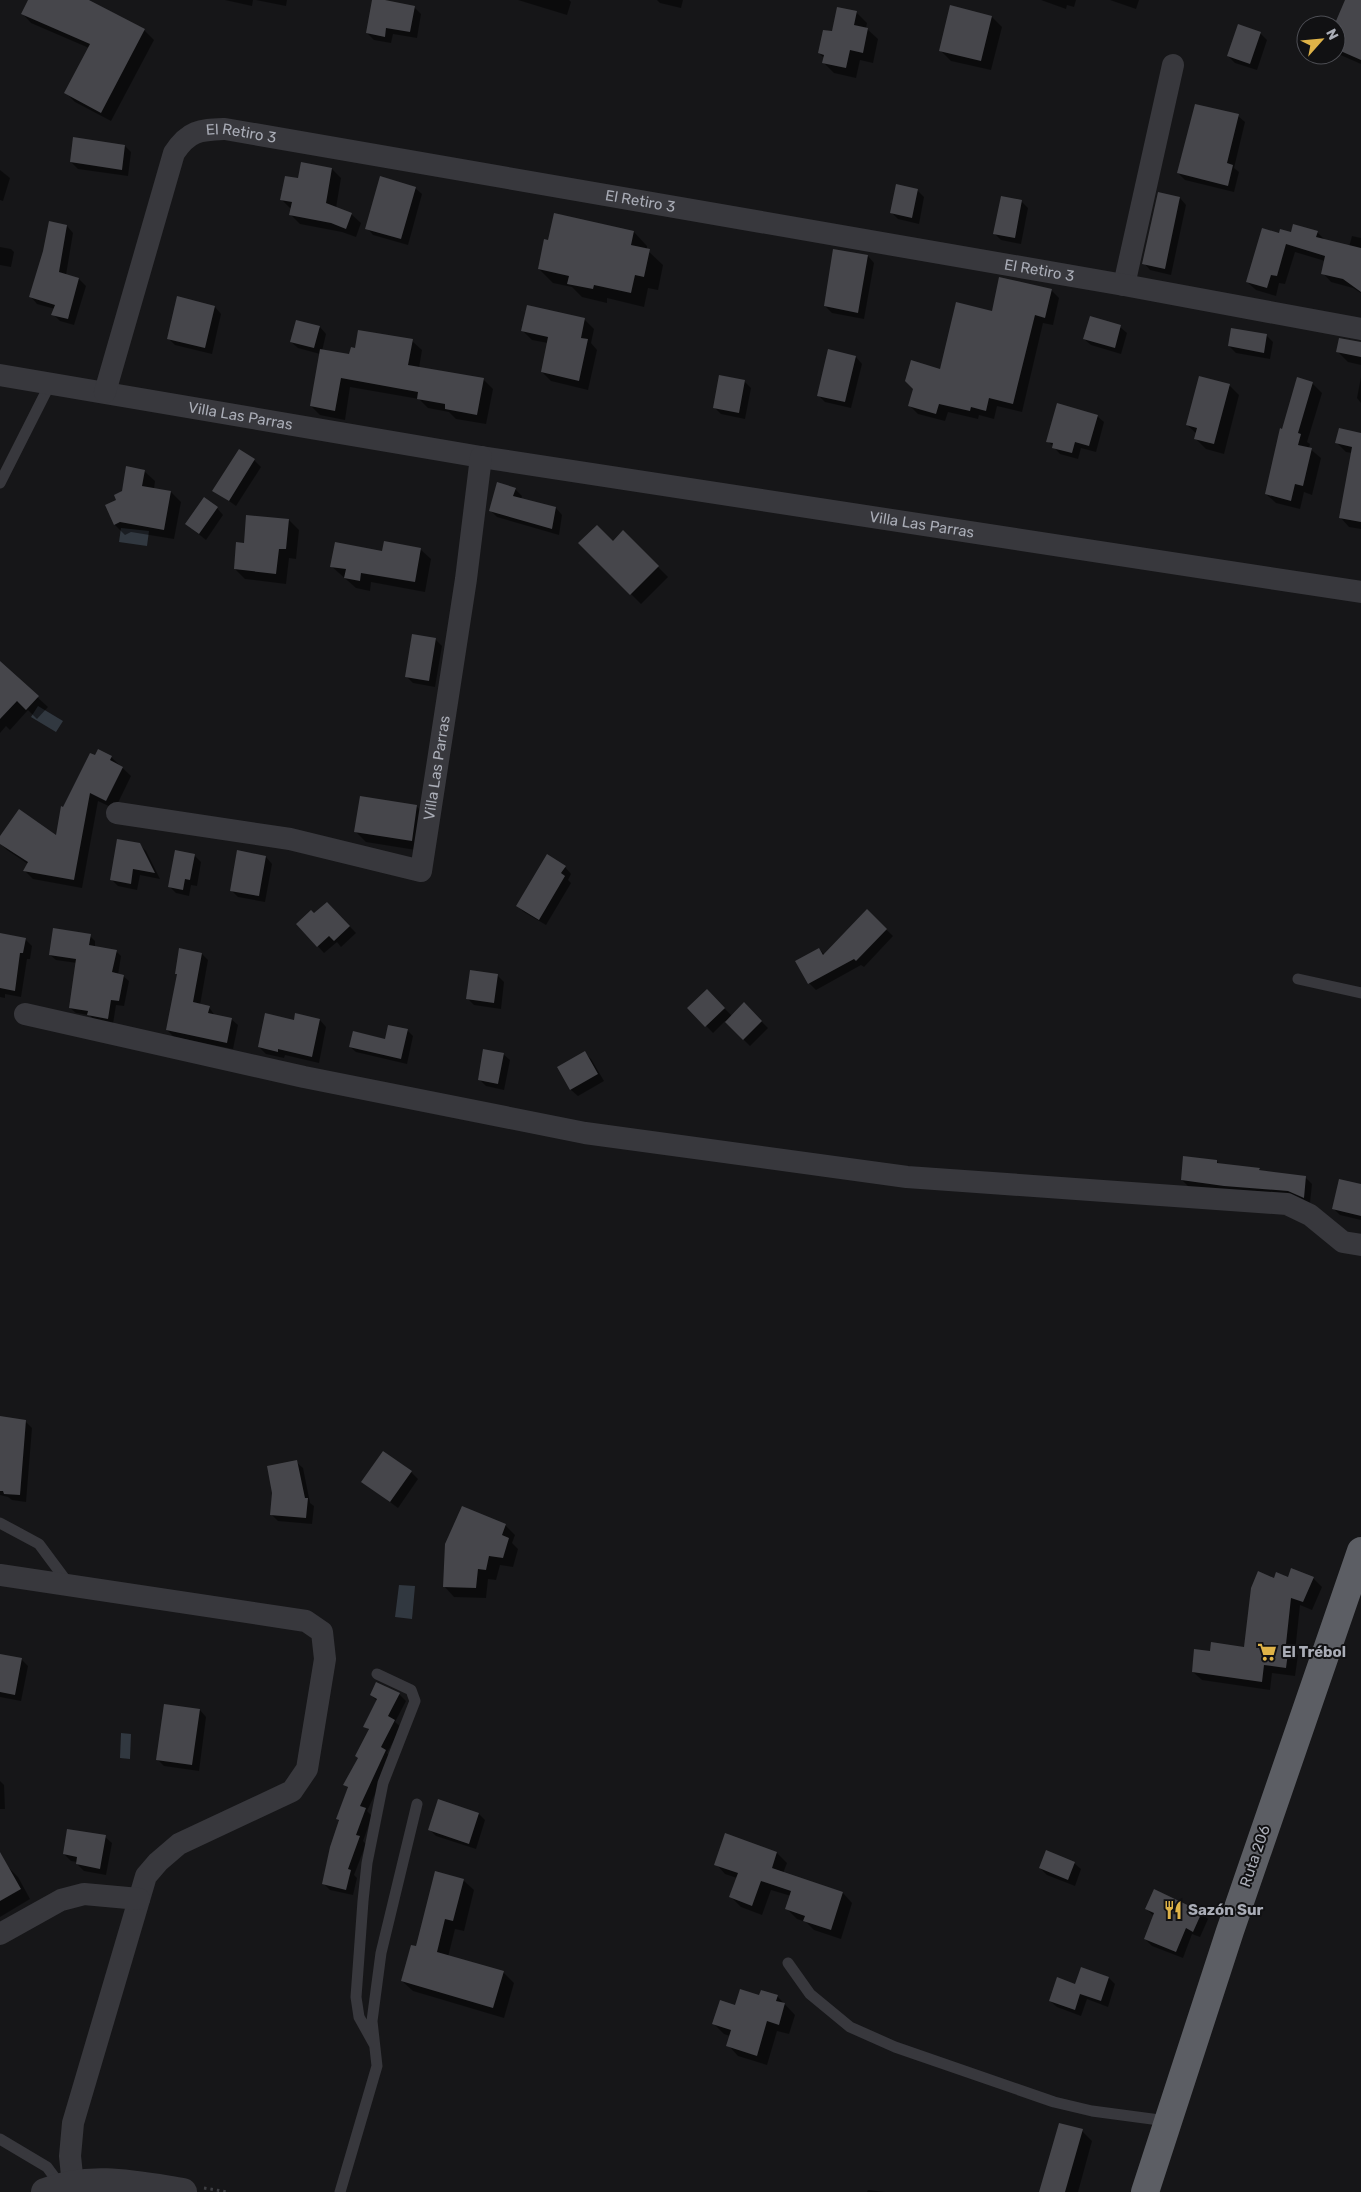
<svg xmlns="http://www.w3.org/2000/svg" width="1361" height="2192" viewBox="0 0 1361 2192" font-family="Rubik,sans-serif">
<rect width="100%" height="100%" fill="#161618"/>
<path fill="#313840" d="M121,528L149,531L147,546L119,542Z
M38,706L63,721L56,732L31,717Z
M399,1585L415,1586L412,1619L395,1617Z
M121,1733L131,1734L130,1759L120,1758Z"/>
<path fill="#0007" d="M29,0H89L144,30L154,40L111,121L75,102L66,93L89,48L31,23L22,13Z
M225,0H253L252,6Z
M256,0H287L286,6Z
M374,0L414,7L421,14L417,38L393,34L391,43L374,40L367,33Z
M518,0H569L571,2L567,15Z
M657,0H683L681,8L660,3Z
M1041,0H1076L1074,7L1067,5L1066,9Z
M1110,0H1139L1136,9Z
M1346,0H1361V64L1336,53V25Z
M856,12L867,23L866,28L878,39L873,63L860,60L856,78L834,73L824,63L825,59L819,53L833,33Z
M992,17L1002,27L991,70L951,61L940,50Z
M1260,33L1267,40L1257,70L1235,63L1228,56Z
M1238,116L1245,122L1234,168L1239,172L1234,192L1185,180L1178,173Z
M125,146L131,152L128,176L78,169L71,162Z
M302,163L332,169L341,178L336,208L351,214L361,223L356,237L342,232L300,224L291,215L292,210L282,200L299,180Z
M0,170L10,178L3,201L0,200Z
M415,188L422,194L408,245L373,235L367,228Z
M917,190L924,197L919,224L898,219L892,213Z
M1180,198L1186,205L1171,275L1150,270L1144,263Z
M1022,202L1028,208L1021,244L1001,240L995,234Z
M67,226L73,233L66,275L79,279L86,286L74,325L60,321L53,314L55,309L37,304L31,297Z
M634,232L647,246V250L663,265L658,290L648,288L644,307L607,298V303L582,297L572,287L553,283L539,269Z
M1317,232L1326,241L1349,247L1352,236L1361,238V293L1353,288L1331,282L1323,273L1325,261L1295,252L1285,284L1279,283L1276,296L1256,290L1247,282L1280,234Z
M0,247L11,249L14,252L11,267L0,265Z
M868,256L874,263L864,319L832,313L825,306Z
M1051,290L1059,298L1053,325L1043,323L1022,412L997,406L994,419L979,415L978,419L948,412L945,421L918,414L909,405L993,312Z
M215,307L221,314L212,354L175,345L168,338Z
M585,320L594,329L591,343L597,350L588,390L551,381L542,372L548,343L532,340L522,330Z
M320,327L326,334L322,351L350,356L356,349L412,341L422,350L419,368L483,379L493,389L486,424L456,419L449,412L428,408L419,399L350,387L345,420L320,415L311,406L320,354L298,348L291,342Z
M1120,327L1127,333L1121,354L1091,345L1084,339Z
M1266,335L1273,342L1270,359L1236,353L1229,346Z
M1361,344V365L1348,362L1337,351Z
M856,357L862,364L851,408L825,402L818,395Z
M1361,377V403L1357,398Z
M744,381L751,388L745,419L721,414L714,407Z
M1312,383L1322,393L1307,442L1310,444L1309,448L1321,458L1312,495L1304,492L1300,509L1276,503L1266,494L1283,430Z
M1229,385L1239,395L1224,454L1206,449L1195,438L1197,434L1187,425Z
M1097,416L1104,422L1096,452L1081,448L1078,459L1060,454L1048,441Z
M1361,434V529L1349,527L1340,517L1352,453L1346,452L1337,443Z
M254,460L261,467L236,506L214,490Z
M144,471L155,481L154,489L171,492L181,502L174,539L131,532L125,535L115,525L107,505L118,500L123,492Z
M515,489L522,496L521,499L556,508L562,515L559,535L497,517L490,510Z
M217,508L223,515L206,540L186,524Z
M289,520L299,530L296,559L289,558L286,584L245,579L235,569L245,544Z
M623,532L668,577L641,604L580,543L613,542Z
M420,549L431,559L425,592L371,582L370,591L356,588L331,566L383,552Z
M435,639L442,646L435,687L413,683L407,677Z
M0,663L48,707L37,719L28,710L10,730L6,726L0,733Z
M111,757L131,776L115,809L98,801L82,888L33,879L24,870L28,864L7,850L0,843V838L57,837L64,808Z
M416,806L427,816L422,851L366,842L356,832Z
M139,844L146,851L160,879L140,875L137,890L118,886L111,879Z
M195,856L201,862L197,886L191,885L189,896L176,893L169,886Z
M266,857L272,864L265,902L238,897L231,890Z
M565,867L571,874L568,880L571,883L546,925L524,912L517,906Z
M334,910L356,933L341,947L337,942L324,953L297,924L314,915Z
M867,911L893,936L864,967L861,965L816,990L809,983L819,949L825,955Z
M0,934L25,939L32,946L30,959H27L21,997L5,994V998L0,997Z
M90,936L95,941V947L116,951L121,956L118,975L123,976L129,981L124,1006L116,1005L113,1024L94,1019L89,1015L76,1013L70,1008L77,963L56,960L50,955Z
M202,954L208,960L200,1005L209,1007L215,1016L231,1019L238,1025L233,1049L174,1037L167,1030L178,975L176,973Z
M497,975L504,982L501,1009L474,1005L467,998Z
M707,991L732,1016L744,1004L768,1028L750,1046L725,1021L713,1033L689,1008Z
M320,1020L326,1027L319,1063L285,1055L284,1058L266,1054L259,1047L294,1021Z
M407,1030L413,1036L407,1064L356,1052L350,1047L386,1040Z
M585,1053L591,1059L604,1081L578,1096L571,1090L559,1068Z
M503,1054L510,1060L504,1090L486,1086L479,1079Z
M1217,1161L1220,1165L1305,1177L1312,1184L1310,1203L1189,1187L1182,1180Z
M1361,1186V1220L1340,1215L1333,1208Z
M0,1417L25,1421L32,1428L26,1502L12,1500L8,1497L0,1495Z
M296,1462L303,1468L310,1503L314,1506L312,1524L278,1521L271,1514Z
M411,1472L418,1479L398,1508L363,1482Z
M505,1525L515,1535L512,1543L518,1549L513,1567L500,1565L496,1580L488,1579L486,1598L454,1597L444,1586Z
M1313,1578L1322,1587L1312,1610L1300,1605L1295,1652L1298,1655L1295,1676L1272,1673L1270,1690L1202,1680L1193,1672L1211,1653L1245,1648L1275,1579Z
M0,1655L21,1659L28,1666L21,1701L0,1697Z
M377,1684L399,1694L406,1701L395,1722L401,1727L387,1753L392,1758L367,1811L372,1816L363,1841L366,1844L354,1875L357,1878L353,1895L330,1890L323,1883L340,1822L337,1819L348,1788L345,1785L359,1758L370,1731L365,1726L377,1701L371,1695Z
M200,1710L206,1717L199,1771L164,1766L158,1760Z
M0,1781L4,1785L5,1809H0Z
M479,1814L485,1820L476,1849L436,1836L429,1829Z
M726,1835L777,1853L787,1863L783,1873L843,1893L852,1903L841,1939L814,1930L806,1922L797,1919L787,1909L791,1896L771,1890L762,1915L741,1907L731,1897L737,1878L725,1874L716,1864Z
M105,1837L112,1843L106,1875L84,1871L77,1864V1862L71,1861L64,1854Z
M1074,1863L1081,1869L1075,1886L1047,1875L1040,1868Z
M8,1867L18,1877L30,1899L0,1917V1872Z
M463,1880L474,1890L464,1931L455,1929L448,1957L503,1972L514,1983L504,2018L413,1991L402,1981L417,1948Z
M1146,1909L1201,1913L1208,1919L1200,1937L1192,1934L1183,1958L1152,1946L1145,1939L1154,1916Z
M1082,1968L1109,1978L1115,1984L1108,2007L1087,1999L1081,2016L1057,2007L1050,2001L1076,1985Z
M777,1996L795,2015L789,2034L777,2031L767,2065L738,2056L728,2045L730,2036L724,2034L714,2024L760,1997Z
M1082,2131L1092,2141L1078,2192H1041Z
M868,2190L885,2192H867Z"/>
<path fill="#46464b" d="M28,0H89L145,29L101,113L64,93L90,44L21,14Z
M372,0H385L415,6L410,32L386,28L385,37L366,33Z
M1345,0H1361V60L1336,49V21Z
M950,5L992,16L981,61L939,51Z
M837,7L857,11L854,25L868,28L863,53L850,50L846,68L822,63L824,55L818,53L823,30L832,31Z
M1238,24L1261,32L1250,64L1227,56Z
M1195,104L1239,114L1227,163L1233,165L1228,186L1177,173Z
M73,137L125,145L122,170L70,162Z
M301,162L332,168L326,203L352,213L346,229L331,223L289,215L292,202L280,200L285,176L298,178Z
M380,176L416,187L401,239L365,229Z
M896,184L918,189L912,218L890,213Z
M1158,192L1180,197L1165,269L1142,264Z
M1001,196L1022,200L1015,238L993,234Z
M554,213L634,231L631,245L650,249L644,277L635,275L631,293L594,285L593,289L567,284L569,276L538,269L544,239L548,240Z
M49,221L67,225L59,272L79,278L68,319L51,315L55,305L29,297L43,251Z
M1293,224L1318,231L1316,237L1361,248V292L1343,279L1321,274L1325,256L1286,244L1277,276L1271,275L1267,288L1246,282L1262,228L1279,233L1280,229L1291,232Z
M833,249L868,255L858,313L824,306Z
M999,277L1052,289L1045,318L1035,315L1013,404L989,398L986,411L971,407L970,411L939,404L936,414L908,406L913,389L905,381L911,360L940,369L956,302L992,311Z
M177,296L215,306L205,348L167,339Z
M527,305L585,318L581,338L588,339L579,381L541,372L548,337L521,331Z
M1090,316L1121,325L1115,348L1083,339Z
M296,320L320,326L314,348L290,342Z
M1231,328L1267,334L1264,353L1228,346Z
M358,330L413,339L408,365L484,378L477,415L445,409V404L417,399L418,392L341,378L335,411L310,406L320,349L349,354L351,347L355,348Z
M1339,338L1361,342V357L1336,352Z
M828,349L856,356L845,402L817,396Z
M719,375L745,380L739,413L713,408Z
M1199,376L1230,384L1214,444L1194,439L1197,428L1186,425Z
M1297,377L1313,382L1298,433L1301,434L1298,445L1312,448L1303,486L1295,484L1291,501L1265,494L1280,428L1282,429Z
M1057,403L1098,415L1089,446L1075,442L1072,453L1052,448L1053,443L1046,442Z
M1339,428L1361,433V522L1339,518L1352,447L1335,443Z
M239,449L255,459L229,501L212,491Z
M126,466L145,470L142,486L171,491L164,530L120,522L114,525L105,505L116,500L114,495L122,491Z
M497,482L516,488L513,496L556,507L552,529L489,511Z
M204,497L218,507L199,534L185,524Z
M246,515L289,519L286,549H279L276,574L234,569L236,542L244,543Z
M597,525L613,541L623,530L659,566L630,595L578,543Z
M384,541L421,548L415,582L361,573L360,581L344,578L346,569L330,567L335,542L382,551Z
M412,634L436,638L429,681L405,677Z
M0,661L39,696L26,710L17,701L0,719Z
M98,749L112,756L110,760L123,767L106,801L90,793L74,880L23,871L28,862L0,844V836L19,809L56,835L61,806L63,807L90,753L95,755Z
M360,796L417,805L412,841L354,832Z
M117,839L140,843L155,873L133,869L131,884L110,880Z
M175,850L195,854L190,880L185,879L183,890L168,887Z
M237,850L266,856L259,896L230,891Z
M547,854L566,866L561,873L565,876L539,920L516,906Z
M327,902L350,926L334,941L329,936L317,947L296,924L311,910L314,913Z
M867,909L887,929L856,961L854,959L808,984L795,961L819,948L823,955Z
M53,928L91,934L89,945L117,950L112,972L124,975L119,1001L111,1000L108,1019L87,1015L88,1011L69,1008L76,959L49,955Z
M0,933L26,938L23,953H20L15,991L0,988Z
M179,948L202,953L193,1002L210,1006L208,1013L232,1018L227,1043L166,1030L177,974H175Z
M470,970L498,974L494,1003L466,999Z
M707,989L725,1008L705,1027L687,1008Z
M744,1002L762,1021L743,1040L725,1022Z
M265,1013L294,1020L295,1013L320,1019L312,1057L278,1049V1052L258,1047Z
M388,1025L408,1029L401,1059L349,1047L353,1031L385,1039Z
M483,1049L504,1053L498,1084L478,1080Z
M585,1051L598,1074L570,1090L557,1067Z
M1183,1156L1217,1160V1163L1260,1168L1259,1170L1306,1176L1304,1198L1288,1191L1224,1186L1181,1180Z
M1339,1179L1361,1184V1216L1332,1209Z
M0,1416L26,1420L20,1495L4,1494L3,1491H0Z
M383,1451L412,1471L390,1502L361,1482Z
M297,1460L305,1498H308L306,1518L270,1515L272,1493L267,1466Z
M462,1506L506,1524L502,1535L509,1538L503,1558L489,1556L486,1570L478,1569L476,1588L443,1587L445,1544Z
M1291,1568L1314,1577L1303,1602L1291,1598L1286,1644L1289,1645L1286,1668L1264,1665L1262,1682L1192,1672L1194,1649L1210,1651L1211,1642L1244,1647L1251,1588L1258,1571L1274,1578L1276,1572L1288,1577Z
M0,1654L22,1658L15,1695L0,1692Z
M376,1682L400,1693L388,1716L395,1720L381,1747L386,1750L360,1806L366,1808L356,1835L360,1836L348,1869L351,1870L346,1890L322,1884L330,1847L339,1820L336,1819L348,1787L343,1785L358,1758L355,1756L369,1729L363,1727L377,1699L370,1695Z
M164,1704L200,1709L192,1765L156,1760Z
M438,1799L479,1813L469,1844L428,1830Z
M67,1829L106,1835L100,1869L76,1864L77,1857L63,1854Z
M725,1833L777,1852L772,1868L843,1892L831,1930L803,1921L805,1916L785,1909L791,1891L761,1881L752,1906L729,1897L738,1873L714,1865Z
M1046,1850L1075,1862L1068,1880L1039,1868Z
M0,1852L21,1889L0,1901Z
M435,1871L464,1879L453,1921L445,1919L437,1952L504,1971L493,2008L401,1981L411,1945L416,1946Z
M1154,1889L1202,1912L1193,1932L1186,1928L1176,1952L1144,1939L1154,1913L1145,1909Z
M1081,1967L1109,1977L1101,2001L1080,1994L1075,2010L1049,2001L1057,1977L1075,1984Z
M740,1989L759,1995L761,1990L778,1995L776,2001L785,2003L779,2025L767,2021L757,2056L726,2046L731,2030L712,2024L720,2000L735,2005Z
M1059,2123L1083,2129L1065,2192H1039Z"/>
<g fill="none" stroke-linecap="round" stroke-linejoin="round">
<path stroke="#3e3f43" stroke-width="3" stroke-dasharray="2.5 4" stroke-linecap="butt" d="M204,2188L228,2192"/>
<path stroke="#38383d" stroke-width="11" d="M0,483L50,384
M1298,979L1361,993
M0,1523L39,1544L68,1583
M788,1963L810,1994L850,2027L895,2047L1054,2102L1092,2111L1167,2121
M374,2044L359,2017L356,1997L363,1901L367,1863L383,1783L415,1701L411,1690L377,1674
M0,2139L47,2167L61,2186
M340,2192L377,2066L372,2021L381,1953L417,1804"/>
<g stroke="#38383d" stroke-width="22">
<path d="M1124,285L1173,65"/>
<path id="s1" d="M0,375L481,457L1361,592"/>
<path id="s2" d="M105,392L174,153C189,130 200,130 225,129L1124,285L1361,329"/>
<path id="s3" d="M117,813L290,839L421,871L466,579L481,457"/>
<path d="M25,1014L304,1077L585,1133L907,1177L1287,1204L1310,1215L1343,1242L1361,1245"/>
<path d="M0,1575L306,1621L322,1632L325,1659L307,1769L292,1791L179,1844L158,1862L146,1876L73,2123L70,2156L73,2185"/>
<path d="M0,1934L61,1900L84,1894L139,1899"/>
</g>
<path stroke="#38383d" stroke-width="28" d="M45,2192C90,2174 138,2185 183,2192"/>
<path stroke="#5c5e64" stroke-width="28" d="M1145,2192L1230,1931L1361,1551"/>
</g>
<defs>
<g id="supermarket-bare" transform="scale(1.5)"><path d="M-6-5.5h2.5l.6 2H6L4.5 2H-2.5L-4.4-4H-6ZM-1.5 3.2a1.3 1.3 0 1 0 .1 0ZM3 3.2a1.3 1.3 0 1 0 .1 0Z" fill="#dfb348" stroke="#111113" stroke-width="2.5" paint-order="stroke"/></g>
<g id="restaurant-bare" transform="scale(1.5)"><path d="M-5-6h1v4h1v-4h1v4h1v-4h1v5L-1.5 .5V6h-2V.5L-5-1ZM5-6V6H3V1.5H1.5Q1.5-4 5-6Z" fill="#dfb348" stroke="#111113" stroke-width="2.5" paint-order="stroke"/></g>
</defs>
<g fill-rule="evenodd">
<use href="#supermarket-bare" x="1267" y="1652"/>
<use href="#restaurant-bare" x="1173" y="1910"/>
</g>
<g text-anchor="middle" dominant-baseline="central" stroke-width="4" stroke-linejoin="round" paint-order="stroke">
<g font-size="15" fill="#aaadb7" stroke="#111113">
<text stroke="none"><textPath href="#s2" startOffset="325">El Retiro 3</textPath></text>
<text stroke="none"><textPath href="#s2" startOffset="730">El Retiro 3</textPath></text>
<text stroke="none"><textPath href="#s2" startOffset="1135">El Retiro 3</textPath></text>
<text stroke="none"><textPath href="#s1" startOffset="244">Villa Las Parras</textPath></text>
<text stroke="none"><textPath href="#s1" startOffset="934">Villa Las Parras</textPath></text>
<text stroke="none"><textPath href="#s3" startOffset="414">Villa Las Parras</textPath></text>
<text transform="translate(1255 1856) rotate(-71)">Ruta 206</text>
</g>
<g font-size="15" font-weight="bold" fill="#aaadb7" stroke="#111113" text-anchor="start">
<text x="1282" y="1652">El Trébol</text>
<text x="1188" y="1910">Sazón Sur</text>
</g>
</g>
<g transform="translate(1321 40) rotate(63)"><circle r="24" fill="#111113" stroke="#4e4f55"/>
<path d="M0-4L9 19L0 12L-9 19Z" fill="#dfb348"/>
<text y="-8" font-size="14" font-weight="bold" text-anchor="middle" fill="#aaadb7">N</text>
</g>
</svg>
